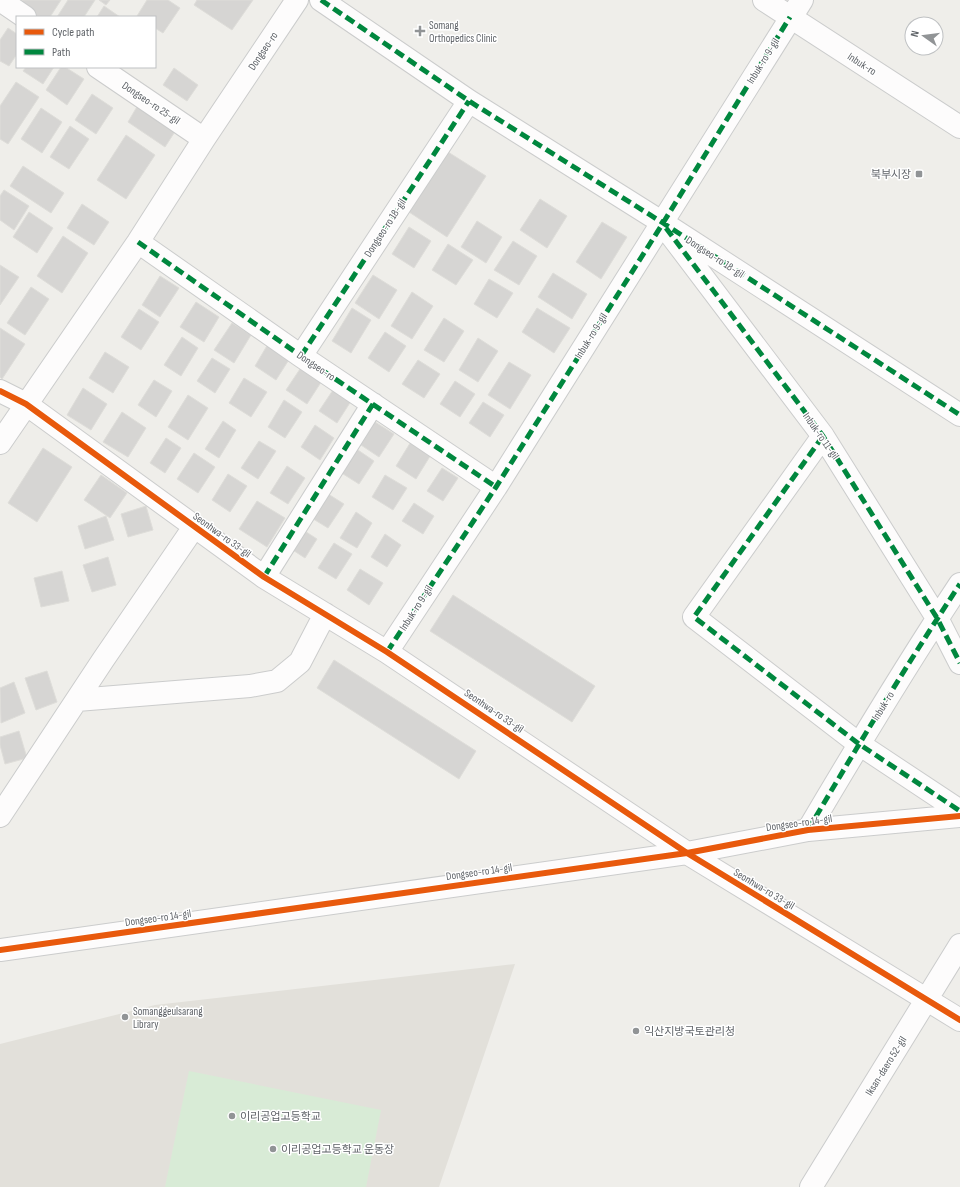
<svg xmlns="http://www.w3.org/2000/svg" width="960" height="1187" viewBox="0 0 960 1187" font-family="'Sofia Sans Condensed','Noto Sans KR',sans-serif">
<rect width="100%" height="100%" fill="#efeeea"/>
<path fill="#e2e0da" d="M515,964L439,1187H0V1044L155,1005Z"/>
<path fill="#d8ebd6" d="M189,1071L381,1110L366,1187H165Z"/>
<path fill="#d6d5d3" stroke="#deddd9" d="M23,0H61L50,17H34L18,7Z
M68,0H95L84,17H57Z
M99,0H110L106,5Z
M147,0H168L180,8L163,33L155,28V17H139L137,16Z
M197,0H253L232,30L194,5Z
M104,6L120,17H97Z
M8,28L17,34V54L9,66L0,61V40Z
M26,67H54L43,84L23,71Z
M61,67H65L84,79L67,105L46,90Z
M174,68L198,85L187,101L163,85Z
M16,82L39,97L8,144L0,139V106Z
M92,94L113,108L96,134L75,120Z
M138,105L176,130L165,147L128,122Z
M41,108L62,122L42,153L21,139Z
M70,126L89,139L69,169L50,157Z
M126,135L155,155L126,199L97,180Z
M448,152L486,176L447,237L409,212Z
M23,166L64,193L51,213L10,186Z
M4,190L29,206L14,230L0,220V196Z
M540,199L567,216L547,248L520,230Z
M82,204L109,222L94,245L67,228Z
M29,212L53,228L37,253L13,237Z
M477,221L502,237L486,263L461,247Z
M602,222L627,237L601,279L576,262Z
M409,227L431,241L414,268L392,254Z
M63,236L88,253L62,293L37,276Z
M513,241L537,256L519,285L494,270Z
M448,244L473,260L456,285L432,270Z
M0,265L19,277L0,305Z
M553,273L587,294L572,319L538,297Z
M373,275L397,290L379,319L355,303Z
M160,276L179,288L160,317L142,305Z
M489,279L513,293L497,318L474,304Z
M31,287L49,299L25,335L7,323Z
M412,292L433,306L412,339L391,326Z
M196,302L219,317L204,342L180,327Z
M352,308L371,320L351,353L332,341Z
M537,308L570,328L554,353L522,332Z
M139,309L159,322L141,350L121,337Z
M444,318L464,331L444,362L424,350Z
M232,323L251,335L234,363L214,350Z
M0,328L25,344L2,379L0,377Z
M385,332L406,346L389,372L368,358Z
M182,337L198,348L181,376L164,365Z
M478,338L498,351L478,382L459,370Z
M268,344L290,358L276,380L255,366Z
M105,352L129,367L113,393L89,378Z
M212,358L230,369L215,393L197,381Z
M418,360L440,374L424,398L402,384Z
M509,362L531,375L510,409L488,395Z
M304,363L325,376L307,404L286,390Z
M244,378L267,392L251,417L229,403Z
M154,380L172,391L156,417L138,405Z
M455,381L475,394L460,417L440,404Z
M335,387L353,398L337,423L319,411Z
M83,388L107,404L91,430L67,415Z
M188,395L208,408L188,440L168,427Z
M284,400L302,412L285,438L268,427Z
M483,402L504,415L490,437L469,423Z
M122,412L146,428L128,457L103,442Z
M223,421L236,430L219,458L205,449Z
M375,422L394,434L379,457L361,445Z
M315,425L334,438L320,460L301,447Z
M166,438L181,448L165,473L150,463Z
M412,440L432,453L416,479L396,466Z
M259,441L276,451L258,479L241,468Z
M43,448L72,467L37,522L8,503Z
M355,448L374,461L359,484L340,472Z
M194,453L215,467L198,493L177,479Z
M287,466L305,478L288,504L270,493Z
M442,468L458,478L443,501L427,491Z
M228,474L247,486L230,512L212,500Z
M101,475L127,493L110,518L84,500Z
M385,475L407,488L393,510L372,497Z
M325,492L344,504L328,528L310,517Z
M257,501L285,518L267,547L239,529Z
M414,503L434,516L423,534L402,521Z
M146,506L153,530L128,537L121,514Z
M356,512L372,523L357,548L340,538Z
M106,516L114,540L85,549L78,526Z
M297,526L317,539L305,558L285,545Z
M385,534L401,545L387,567L371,557Z
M334,543L352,554L336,579L318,568Z
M108,557L116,585L92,592L83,565Z
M360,569L383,583L369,605L347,590Z
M62,571L69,601L41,607L34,578Z
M453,595L595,686L572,722L430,631Z
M334,660L476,751L459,779L317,688Z
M47,671L57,702L36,710L25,678Z
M14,682L25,713L1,723L0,688Z
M19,731L27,758L5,764L0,745V737Z"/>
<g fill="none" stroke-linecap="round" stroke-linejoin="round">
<g stroke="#cbcccc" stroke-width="24">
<path id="minor" d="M0,0L25,17
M321,0L469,101L663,223L960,415
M764,0L960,127
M98,67L204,139
M671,235L823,436L937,618L960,663
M138,242L301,356L496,487
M301,356L469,101
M0,391L26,404L264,577L387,652L687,853L960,1020
M823,436L694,617L859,744L960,811
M0,443L138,242L204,139L297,0
M264,577L373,404
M387,652L496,487L802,0
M77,700L250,686L277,681L300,662L325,614
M0,816L103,660L194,527
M808,830C857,747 907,664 960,584
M0,950L687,853L808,830L960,816
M811,1187L960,945"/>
</g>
<use href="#minor" stroke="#fdfcfc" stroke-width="22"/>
<path stroke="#00873e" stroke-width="5" stroke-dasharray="10 5" stroke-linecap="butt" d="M321,0L469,101L663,223L960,415
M666,228L823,436L937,618L960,663
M138,242L301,356L496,487
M301,356L469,101
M823,436L694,617L859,744L960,811
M264,577L373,404
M387,652L496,487L663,223L790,17
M808,830C857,747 907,664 960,584"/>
<g stroke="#fff" stroke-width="8">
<path id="cycleway" d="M0,391L26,404L264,577L387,652L687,853L960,1020
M0,950L687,853L808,830L960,816"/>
</g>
<use href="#cycleway" stroke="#e8590c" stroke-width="6"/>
</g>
<g fill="#919496" stroke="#fff" stroke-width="1.5">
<path d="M418 25h4v4h4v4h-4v4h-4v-4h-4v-4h4z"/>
<rect x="915" y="170" width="8" height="8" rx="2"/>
<circle cx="125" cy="1017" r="4"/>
<circle cx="636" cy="1031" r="4"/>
<circle cx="232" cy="1116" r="4"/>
<circle cx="273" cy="1149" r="4"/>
</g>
<g text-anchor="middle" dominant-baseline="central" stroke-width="3" stroke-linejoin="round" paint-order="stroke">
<g font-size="11" fill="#5f6368" stroke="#fff" text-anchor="start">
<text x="429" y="25">Somang<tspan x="429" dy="13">Orthopedics Clinic</tspan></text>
<text x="911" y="174" text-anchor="end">북부시장</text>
<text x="133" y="1011">Somanggeulsarang<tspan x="133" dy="13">Library</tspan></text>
<text x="644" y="1031">익산지방국토관리청</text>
<text x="240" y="1116">이리공업고등학교</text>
<text x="281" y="1149">이리공업고등학교 운동장</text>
</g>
<g font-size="11" fill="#5f6368" stroke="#fff">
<text transform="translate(263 51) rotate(-56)">Dongseo-ro</text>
<text transform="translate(763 61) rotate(-58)">Inbuk-ro 9-gil</text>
<text transform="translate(862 64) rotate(33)">Inbuk-ro</text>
<text transform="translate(151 103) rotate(34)">Dongseo-ro 25-gil</text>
<text transform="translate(385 228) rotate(-57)">Dongseo-ro 18-gil</text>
<text transform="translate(715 257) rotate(33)">Dongseo-ro 18-gil</text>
<text transform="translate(591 336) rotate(-58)">Inbuk-ro 9-gil</text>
<text transform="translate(316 366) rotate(34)">Dongseo-ro</text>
<text transform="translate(821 436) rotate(55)">Inbuk-ro 11-gil</text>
<text transform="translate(222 535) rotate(36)">Seonhwa-ro 33-gil</text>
<text transform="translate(416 608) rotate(-57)">Inbuk-ro 9-gil</text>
<text transform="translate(883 706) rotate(-58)">Inbuk-ro</text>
<text transform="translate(494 711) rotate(34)">Seonhwa-ro 33-gil</text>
<text transform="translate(799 823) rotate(-8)">Dongseo-ro 14-gil</text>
<text transform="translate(479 872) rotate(-8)">Dongseo-ro 14-gil</text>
<text transform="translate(764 889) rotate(31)">Seonhwa-ro 33-gil</text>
<text transform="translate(158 918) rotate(-8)">Dongseo-ro 14-gil</text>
<text transform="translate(886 1066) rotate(-58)">Iksan-daero 52-gil</text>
</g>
</g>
<rect x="16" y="16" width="140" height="52" fill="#ffffff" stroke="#bfc1c3"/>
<rect x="24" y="29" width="20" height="6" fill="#e8590c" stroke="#bfc1c3"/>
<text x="52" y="36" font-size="12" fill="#5f6368">Cycle path</text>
<rect x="24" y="49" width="20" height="6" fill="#00873e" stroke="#bfc1c3"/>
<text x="52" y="56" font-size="12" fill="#5f6368">Path</text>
<g transform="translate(924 36) rotate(284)"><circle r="19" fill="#ffffff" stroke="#bfc1c3"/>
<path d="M0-3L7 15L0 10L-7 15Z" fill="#919496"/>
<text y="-6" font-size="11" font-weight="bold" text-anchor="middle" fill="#5f6368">N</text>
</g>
</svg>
